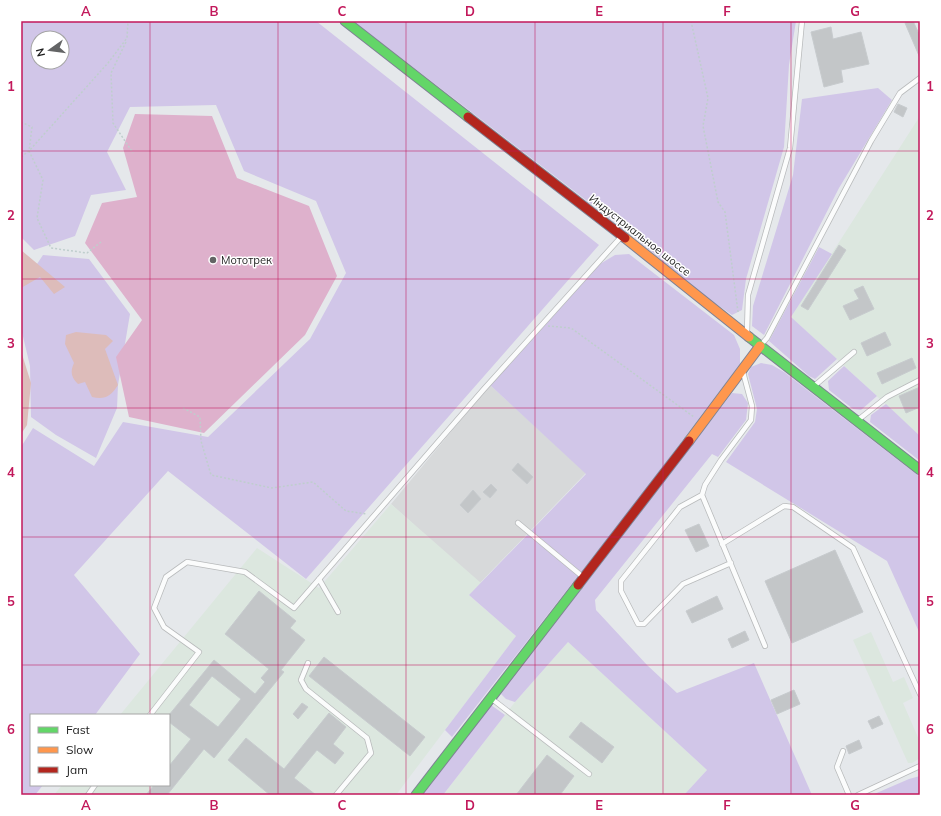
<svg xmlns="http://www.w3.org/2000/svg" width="941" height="816" viewBox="0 0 941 816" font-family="Mulish,sans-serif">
<rect width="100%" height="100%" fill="#e5e8eb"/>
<path fill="#d7d9da" d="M490,385L586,473L479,584L391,504Z"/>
<path fill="#dce7df" d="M920,116V436L791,317Z
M391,504L481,583L469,595L516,636L396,795H54L62,785H169V715H120L257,548L319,588Z
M871,632L893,682L904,677L913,698L903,703L920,742V758L912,763H908L853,640Z
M568,642L707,770L684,795H443L515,702Z"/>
<path fill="#d1c6e8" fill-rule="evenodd" d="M21,21H316L599,245L306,579L168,471L74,575L140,654L95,715H31V785H43L35,795H21V447L33,428L94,466L123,422L208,437L310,339L346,273L316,201L244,171L216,105L130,107L107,152L126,190L91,195L75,236L34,250L21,237ZM38,38H62V62H38Z
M353,21H796L789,65L784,147L746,279L742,310L732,315L706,297L634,237Z
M878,88L892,100L839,188L764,335L752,326L753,306L793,175L802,99Z
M819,247L832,254L791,317L837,359L815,379L809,376L769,341Z
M629,254L734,335L740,349V364L642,494L452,737L445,730L516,636L469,595L586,474L490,385L600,264L615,255Z
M43,255L89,259L130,314L118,385L117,408L96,458L56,435L31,417L30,366L21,328V288Z
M761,363L772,365L784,372L920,477V634L887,561L726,462L755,422L757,409L748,374L751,367Z
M844,366L877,396L861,410L853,409L829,390L828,381Z
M732,393L742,394L748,403L746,420L718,457L712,454L595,600L596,610L647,665L677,693L754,663L812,795H684L707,770L568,642L515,702L506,699L501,694Z
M886,404L920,436V461L870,422L871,415Z
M491,705L505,715L443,795H423Z
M920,776V795H872L909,779Z"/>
<path fill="#deb1cc" d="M135,114L212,116L237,178L309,206L337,276L305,335L204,433L129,417L116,357L142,320L85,243L102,203L137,197L123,148Z"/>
<path fill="#ddbcba" d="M21,250L65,287L54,294L40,277L21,288Z
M76,332L106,335L113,341L105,349L118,385C111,396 105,400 92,397L85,382L78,384C71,377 70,372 74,363L65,344L66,335Z
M21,351L31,383L27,425L21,434Z"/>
<path fill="#c3c6c8" stroke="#c7cbce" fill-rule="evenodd" d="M910,21H913L920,36V58L905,23Z
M831,27L833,39L861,32L869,64L841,70L843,82L824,87L811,32Z
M898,104L907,108L903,117L894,112Z
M839,245L846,250L808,310L801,306Z
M863,286L874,309L850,320L843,306L859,299L854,290Z
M885,332L891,345L867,356L861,343Z
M912,358L916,368L882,384L877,373Z
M920,387V407L906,413L899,396Z
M518,463L533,477L527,484L512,470Z
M491,484L497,490L490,498L483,492Z
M473,490L481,499L468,513L460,505Z
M699,524L709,546L696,552L685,530Z
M835,550L863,612L792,643L765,581Z
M259,591L296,621L290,628L305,640L281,670L284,672L214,758L204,749L167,795H146L154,785H169V766L191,739L169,722V715L214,660L255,694L265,682L261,678L269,669L225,634ZM212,676L241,699L218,727L189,705Z
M717,596L723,609L692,623L686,611Z
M745,631L749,640L732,648L728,639Z
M324,657L425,737L410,756L309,676Z
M794,690L800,704L777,714L771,700Z
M302,703L308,707L298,719L293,714Z
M329,713L346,727L333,744L344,753L335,764L317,750L294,778L316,795H270L228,760L246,738L284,769Z
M879,716L883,724L872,729L868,721Z
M581,722L614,747L602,763L569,737Z
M859,740L862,748L849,754L846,746Z
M547,755L574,776L560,795H516Z"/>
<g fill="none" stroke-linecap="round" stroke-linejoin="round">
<g stroke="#b8babb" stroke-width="6">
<path id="lane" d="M747,333L748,295L790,148L802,21
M760,346L767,338L871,141L900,93L920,78
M743,372L752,406L751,420L721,460L705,485L702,495L765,646
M813,387L854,352
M858,420L887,397L920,380
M702,495L680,507L621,581V591L638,624H644L683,584L731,563
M518,523L583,577
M722,544L784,506L793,507L853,548L920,694
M319,579L338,612
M308,663L301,680L306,689L367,738L371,753L336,795
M492,699L589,774
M150,715L199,652L164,627L154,608L166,577L187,562L245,572L294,608L484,389L621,237
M843,751L837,767L849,795
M88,795L95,785
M858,795L920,766"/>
</g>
<g stroke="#7e8194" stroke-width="11">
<path id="fast" d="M345,21L468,117
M749,337L920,470
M416,795L578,585"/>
</g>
<g stroke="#7e8194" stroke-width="11">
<path id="slow" d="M625,238L749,337
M689,441L760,346"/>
</g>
<g stroke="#7e8194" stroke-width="11">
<path id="jam" d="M468,117L625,238
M578,585L689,441"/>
</g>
<path stroke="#bfcecd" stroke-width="1.5" stroke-dasharray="2 2" stroke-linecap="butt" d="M691,21L708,98L703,126L718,202L725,212L738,312
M126,42L111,73L113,123L133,153
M21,122L32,127L29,151L21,157
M101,242L87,253L51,248L37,218L43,180L29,151L108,63L127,38L128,21
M548,326L571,328L694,417
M183,408L200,417L201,441L211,475L272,488L313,482L346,511L367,514"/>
<use href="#lane" stroke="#fbfcfc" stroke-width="4.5"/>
<use href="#fast" stroke="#63d668" stroke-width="9"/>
<use href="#slow" stroke="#ff974d" stroke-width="9"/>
<use href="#jam" stroke="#b3261e" stroke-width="9"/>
</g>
<path fill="none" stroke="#c2185b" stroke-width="1" stroke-opacity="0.55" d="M150,21V715M278,21V795M406,21V795M535,21V795M663,21V795M791,21V795M21,151H920M21,279H920M21,408H920M21,537H920M21,665H920M150,785V795"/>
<circle fill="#636465" stroke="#fff" stroke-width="1.5" cx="213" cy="260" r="4"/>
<g text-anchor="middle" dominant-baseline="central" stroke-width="3" stroke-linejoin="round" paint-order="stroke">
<g font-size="11" fill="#1d1d1d" stroke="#fff">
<text transform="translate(640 235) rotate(38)">Индустриальное шоссе</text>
</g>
<g font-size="11" fill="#1d1d1d" stroke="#fff" text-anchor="start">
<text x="221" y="260">Мототрек</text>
</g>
</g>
<rect width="941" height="816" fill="none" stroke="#ffffff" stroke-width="44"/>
<rect x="30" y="714" width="140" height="72" fill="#ffffff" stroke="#a5a5a5"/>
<rect x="38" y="727" width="20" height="6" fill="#63d668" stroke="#a5a5a5"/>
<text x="66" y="734" font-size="12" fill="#1d1d1d">Fast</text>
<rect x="38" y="747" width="20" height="6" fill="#ff974d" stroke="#a5a5a5"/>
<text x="66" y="754" font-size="12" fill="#1d1d1d">Slow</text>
<rect x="38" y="767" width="20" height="6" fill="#b3261e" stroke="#a5a5a5"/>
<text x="66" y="774" font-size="12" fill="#1d1d1d">Jam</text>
<g transform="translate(50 50) rotate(256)"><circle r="19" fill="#ffffff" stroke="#a5a5a5"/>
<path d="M0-3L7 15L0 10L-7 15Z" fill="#636465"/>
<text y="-6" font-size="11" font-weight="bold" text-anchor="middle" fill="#1d1d1d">N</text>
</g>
<rect x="22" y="22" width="897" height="772" fill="none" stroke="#c2185b" stroke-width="1.5"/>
<g font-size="13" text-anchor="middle" font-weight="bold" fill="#c2185b">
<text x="86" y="16">A</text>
<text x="214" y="16">B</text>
<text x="342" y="16">C</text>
<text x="470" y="16">D</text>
<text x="599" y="16">E</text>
<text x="727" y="16">F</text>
<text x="855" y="16">G</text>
<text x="11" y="91">1</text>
<text x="930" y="91">1</text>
<text x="11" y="220">2</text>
<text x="930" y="220">2</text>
<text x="11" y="348">3</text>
<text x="930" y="348">3</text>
<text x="11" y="477">4</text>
<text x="930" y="477">4</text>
<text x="11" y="606">5</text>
<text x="930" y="606">5</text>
<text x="11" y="734">6</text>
<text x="930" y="734">6</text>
<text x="86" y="810">A</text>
<text x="214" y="810">B</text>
<text x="342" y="810">C</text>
<text x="470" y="810">D</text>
<text x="599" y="810">E</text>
<text x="727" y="810">F</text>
<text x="855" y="810">G</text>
</g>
</svg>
